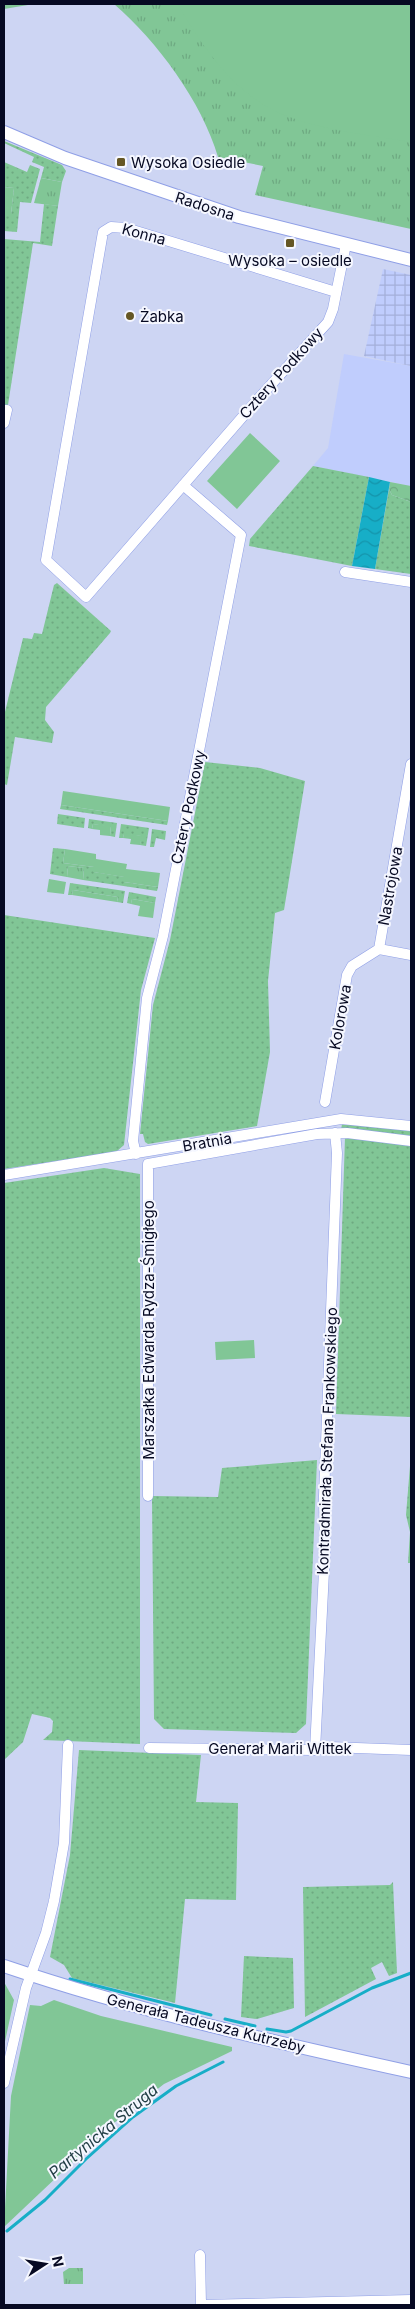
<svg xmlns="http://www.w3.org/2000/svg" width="415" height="2309" viewBox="0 0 415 2309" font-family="Inter,sans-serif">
<defs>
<pattern id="industrial-grid" width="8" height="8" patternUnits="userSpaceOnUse" patternTransform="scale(1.25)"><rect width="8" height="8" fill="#c0cdfd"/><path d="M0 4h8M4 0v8" fill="none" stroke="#a4afd9"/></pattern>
<pattern id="grass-dots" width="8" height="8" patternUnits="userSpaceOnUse" patternTransform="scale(1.25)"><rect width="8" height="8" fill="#81c696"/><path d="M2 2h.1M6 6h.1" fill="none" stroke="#6ea981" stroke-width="1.8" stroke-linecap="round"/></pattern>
<pattern id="forest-crowns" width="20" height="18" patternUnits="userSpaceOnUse" patternTransform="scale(1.25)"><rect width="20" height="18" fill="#81c696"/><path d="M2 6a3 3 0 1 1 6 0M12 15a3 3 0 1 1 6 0" fill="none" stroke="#6ea981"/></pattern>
<pattern id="park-tufts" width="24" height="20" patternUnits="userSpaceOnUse" patternTransform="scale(1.25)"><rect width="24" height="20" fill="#81c696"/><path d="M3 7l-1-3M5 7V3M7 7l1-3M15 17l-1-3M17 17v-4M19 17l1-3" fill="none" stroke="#6ea981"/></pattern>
<pattern id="water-waves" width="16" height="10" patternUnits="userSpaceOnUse" patternTransform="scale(1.25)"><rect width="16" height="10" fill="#17aec7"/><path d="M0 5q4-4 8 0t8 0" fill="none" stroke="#1494ab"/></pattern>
</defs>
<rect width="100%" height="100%" fill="#cdd5f3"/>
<path fill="#c0cdfd" d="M344,354L411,366V486L313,466L328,448Z"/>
<path fill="url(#industrial-grid)" d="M383,269L411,275V366L364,356Z"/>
<path fill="url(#grass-dots)" d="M4,141L62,165L66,171L62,182L41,178L44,167L32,162L34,157L4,143Z
M4,162L27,172L30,165L40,169L31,203L20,202L17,232L4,231V214H11L14,188L4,187Z
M44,204L58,206L52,246L33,243L8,405H4V239L40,242Z
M313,466L369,477L352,566L249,546L250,539Z
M389,489L392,495L411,502V574L375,569Z
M57,583L111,631L110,633L46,707L45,720L54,732L52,743L15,737L7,785L4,784V716L23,638L32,639L34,633L42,634L54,585Z
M205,762L260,768L305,781L284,910L275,913L268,981L270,1052L257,1126L148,1144L145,1142L143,1134H140L153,1005L170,940Z
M61,805L168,821L167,825L60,809Z
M58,814L85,818L84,828L57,824Z
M89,819L117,823L115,837L110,836L111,827L93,824L92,829L88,828Z
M121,824L149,828L146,846L140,845L141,836L124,834L123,838H119Z
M152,829L166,831L165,840L156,838L154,847H150Z
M53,848L65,849L63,863L94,867V872L125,877L124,882L158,887L157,891L83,880L84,868L68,866L67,877L50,874Z
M70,883L125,891L123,903L117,902L118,897L73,890L72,895H68Z
M129,892L156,897L155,903L132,899L131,904L127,903Z
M4,915L155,938L141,990L124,1145L116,1152L4,1169Z
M342,1124L411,1130V1138L341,1130Z
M345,1137L411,1145V1417L336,1414Z
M104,1168L140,1174V1744L43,1740L52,1732L53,1721L50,1718L32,1714L23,1742L4,1760V1183Z
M317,1460L306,1724L296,1733L164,1729L154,1719L152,1496L218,1497L222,1468Z
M410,1466H411V1563H408L410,1532L406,1515Z
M79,1750L201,1755L196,1802L238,1803L236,1900L185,1899L175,2003L72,1978L64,1965L50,1957L70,1855Z
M393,1882L397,1973L389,1976L382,1962L371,1968L376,1979L305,2017L303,1887L390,1885Z
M244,1956L293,1958L294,2008L257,2019L241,2017Z"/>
<path fill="url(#forest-crowns)" d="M390,482L411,486V502L392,495L389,489Z"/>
<path fill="url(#park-tufts)" d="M114,4H411V229L255,195L263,166L218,157C202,102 157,41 114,4Z
M41,178L62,182L58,206L34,203Z
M68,866L84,868L83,880L67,877Z
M69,2268H83V2284H64L63,2272Z"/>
<path fill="#81c696" d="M4,4H34L4,9Z
M178,4H411V142C369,135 325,131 284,115C237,97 201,46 178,4Z
M4,187L14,188L11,214H4Z
M250,433L280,461L237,509L207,481Z
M63,791L170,807L168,821L61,805Z
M93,824L111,826L110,836L100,835V830L92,829Z
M124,833L142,836L140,845L130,844L131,839L123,838Z
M65,849L96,854V859L127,864L126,869L160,873L158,887L124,882V877L93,872L94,867L63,863Z
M49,879L66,882L64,894L47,892Z
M73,890L118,897L117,902L72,895Z
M132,899L155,903L153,918L138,916L140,906L131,904Z
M254,1340L255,1358L216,1360L215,1342Z
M4,1982L14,2000L4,2046Z
M54,2000L101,2016L232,2047V2051L164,2084L114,2123L4,2227L11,2096L30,2005L41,2006Z"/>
<path fill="url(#water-waves)" d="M369,477L390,482L375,569L352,566Z"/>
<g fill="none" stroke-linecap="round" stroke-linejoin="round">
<path stroke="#17aec7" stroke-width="3" d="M70,1979L211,2015
M225,2019L255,2026
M267,2029L286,2032L291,2031L372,1988L411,1973
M7,2231L45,2200L86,2159L133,2117L176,2086L223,2062"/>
<g stroke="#8f9fe6" stroke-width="11">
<path id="minor" d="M336,292L126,228L111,227L103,232L46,560L86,597L258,399L328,322L333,309L346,244
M4,410H7L4,423
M345,572L411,582
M379,949L411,764
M379,949L411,955
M325,1102L347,975L352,966L379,949
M136,1154L133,1141L147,998L163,936L241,535L183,485
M4,1175L341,1119L411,1126
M148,1496V1164L317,1134L347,1133L411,1141
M149,1748L315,1750L329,1747L411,1750
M315,1750L325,1551L324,1496L337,1153L335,1133
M4,2083L26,1988L46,1933L54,1901L64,1843L68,1745
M200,2255L201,2305
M202,2305L411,2300"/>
</g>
<g stroke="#8f9fe6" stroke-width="14">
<path id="tertiary" d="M4,132L65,158L239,217L411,260
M4,1966C137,2011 274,2042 411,2072"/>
</g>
<use href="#minor" stroke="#fff" stroke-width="10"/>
<use href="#tertiary" stroke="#fff" stroke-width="12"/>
</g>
<g fill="#655724" stroke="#f5f7ff" stroke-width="2">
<rect x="116" y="157" width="10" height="10" rx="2.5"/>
<rect x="285" y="238" width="10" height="10" rx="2.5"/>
<circle cx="130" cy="316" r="5"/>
</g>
<g text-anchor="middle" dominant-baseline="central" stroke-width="4" stroke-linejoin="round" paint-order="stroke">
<g font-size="15" fill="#060922" stroke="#f5f7ff" text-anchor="start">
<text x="131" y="162">Wysoka Osiedle</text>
<text x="290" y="260" text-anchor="middle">Wysoka – osiedle</text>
<text x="140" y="316">Żabka</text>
</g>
<g font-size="15" fill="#060922" stroke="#f5f7ff">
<text transform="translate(205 206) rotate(18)">Radosna</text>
<text transform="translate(144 234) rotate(15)">Konna</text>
<text transform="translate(281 373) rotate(-48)">Cztery Podkowy</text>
<text transform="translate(188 807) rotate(-78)">Cztery Podkowy</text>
<text transform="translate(390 886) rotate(-80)">Nastrojowa</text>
<text transform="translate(340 1017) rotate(-80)">Kolorowa</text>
<text transform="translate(207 1142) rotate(-10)">Bratnia</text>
<text transform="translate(148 1330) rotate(-90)">Marszałka Edwarda Rydza-Śmigłego</text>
<text transform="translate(327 1441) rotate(-88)">Kontradmirała Stefana Frankowskiego</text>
<text x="280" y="1748">Generał Marii Wittek</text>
<text transform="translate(206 2023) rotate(14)">Generała Tadeusza Kutrzeby</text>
</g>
<g font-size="16" font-style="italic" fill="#233f46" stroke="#f5f7ff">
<text transform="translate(103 2131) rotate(-40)">Partynicka Struga</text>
</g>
</g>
<rect width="415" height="2309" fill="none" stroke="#060922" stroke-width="10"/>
<g transform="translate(45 2264) rotate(78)" stroke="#f5f7ff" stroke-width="4" paint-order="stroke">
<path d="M0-4L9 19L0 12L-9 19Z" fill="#060922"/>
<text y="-8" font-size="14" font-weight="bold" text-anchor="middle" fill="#060922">N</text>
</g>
</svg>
